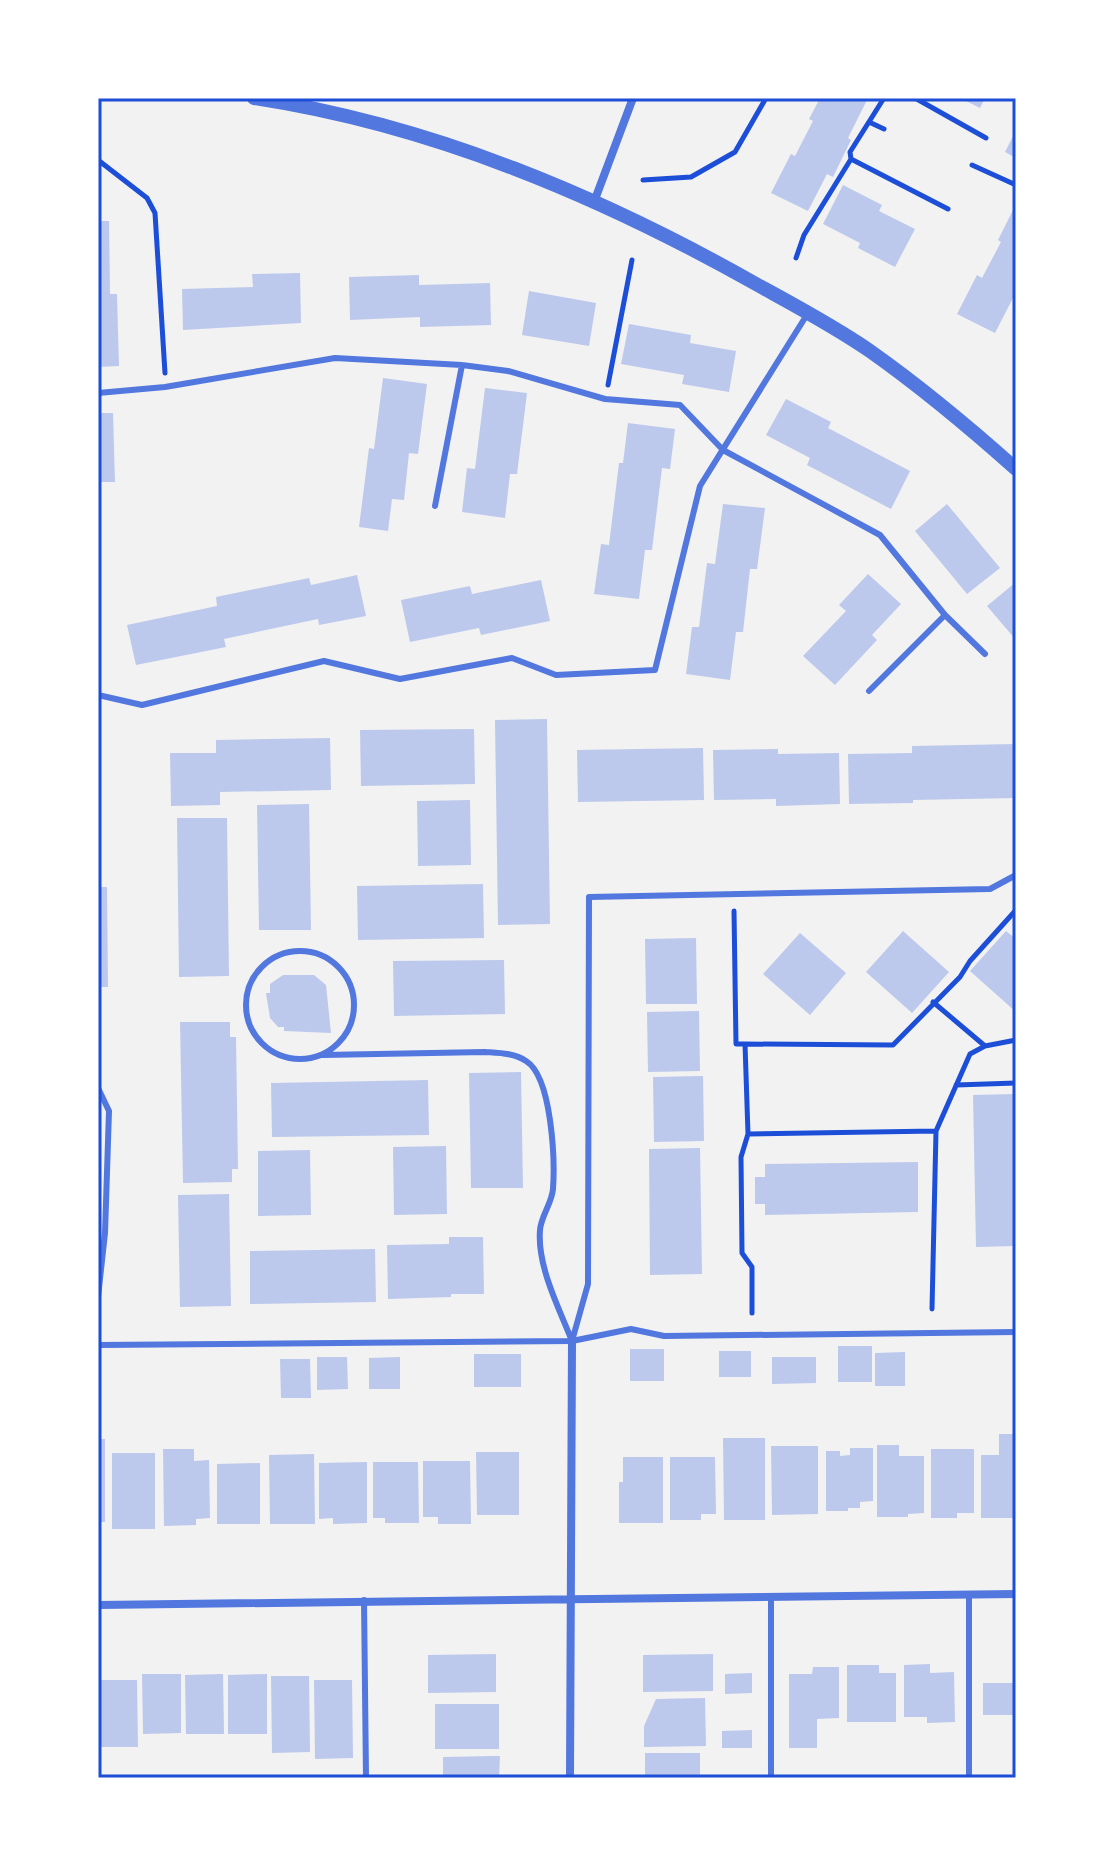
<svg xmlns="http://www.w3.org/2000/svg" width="1114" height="1876" viewBox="0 0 1114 1876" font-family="'DejaVu Sans',sans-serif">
<rect width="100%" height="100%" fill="#f2f2f2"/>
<path fill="#bdc9ec" d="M820,98H868L848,138L851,140L833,177L827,174L808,211L771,193L791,154L795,156L813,121L809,119Z
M960,98H985L980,108Z
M1016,130V158L1005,152Z
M843,185L882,205L879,211L915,229L895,267L858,248L860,243L823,224Z
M1016,204V297L1014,296L995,333L957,314L977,275L982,278L1001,242L998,240Z
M98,221H109L110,294H117L119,366L98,367Z
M300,273L301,323L183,330L182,289L253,287L252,274Z
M419,275V285L490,283L491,325L420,327V317L350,320L349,277Z
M529,291L596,303L589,346L522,335Z
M629,324L691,335L690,343L736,351L729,392L682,384L684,375L621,364Z
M383,378L427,384L418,454L409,453L404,500L392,499L388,531L359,527L369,448L374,449Z
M485,388L527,393L517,474H510L505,518L462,512L467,468L475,469Z
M786,399L831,422L828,428L910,471L891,509L807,465L810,458L766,435Z
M98,413H113L115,482H98Z
M628,423L675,429L670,469L662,468L652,550H645L639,599L594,594L601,544L609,545L619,463H623Z
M723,504L765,508L757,569H750L743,632H736L730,680L686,674L692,627H699L707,563L715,564Z
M947,504L1000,568L967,594L915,531Z
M868,574L901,604L872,635L877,640L835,685L803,656L846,611L839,605Z
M357,575L366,616L319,625L318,619L224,639L226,647L136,665L127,625L217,606L216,597L309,578L311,585Z
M541,580L550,621L481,635L479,628L410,642L401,600L470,586L472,594Z
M1016,582V640L987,606Z
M547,719L550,924L498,925L495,720Z
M474,729L475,784L361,786L360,730Z
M330,738L331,790L220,792V805L171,806L170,753H216V740Z
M1016,744V798L913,800V803L849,804L848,754L912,753V746Z
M703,748L704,800L578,802L577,750Z
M778,749V754L839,753L840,804L776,806V799L714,800L713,750Z
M470,800L471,865L418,866L417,801Z
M309,804L311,930H259L257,805Z
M177,818H227L229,976L179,977Z
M483,884L484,938L358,940L357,886Z
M98,887H107L108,987H98Z
M903,931L949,972L912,1013L866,972Z
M1006,931L1016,939V1012L970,971Z
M800,933L846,973L810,1015L763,974Z
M696,938L697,1004H646L645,939Z
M504,960L505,1014L394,1016L393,961Z
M283,975H314L326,985L331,1033L284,1031V1027H278L270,1018L266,993H270V984Z
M699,1011L700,1071L648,1072L647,1012Z
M180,1022H230V1037H236L238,1169H232V1182L183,1183Z
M521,1072L523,1188H471L469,1073Z
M703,1076L704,1141L654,1142L653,1077Z
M428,1080L429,1135L272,1137L271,1083Z
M1016,1094V1246L976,1247L973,1095Z
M446,1146L447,1214L394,1215L393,1147Z
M700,1148L702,1274L650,1275L649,1149Z
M310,1150L311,1215L258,1216V1151Z
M918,1162V1212L765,1215V1204H755V1177H765V1164Z
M229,1194L231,1306L180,1307L178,1195Z
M449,1237H483L484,1294H451V1297L388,1299L387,1245L449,1244Z
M375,1249L376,1302L250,1304V1251Z
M838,1346H872V1382H838Z
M630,1349H664V1381H630Z
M719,1351H751V1377H719Z
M905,1352V1386H875V1353Z
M474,1354H521V1387H474Z
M317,1357H347L348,1389L317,1390Z
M400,1357V1389H369V1358Z
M772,1357H816V1383L772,1384Z
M280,1359H310L311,1398H281Z
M999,1434H1016V1518H981V1455H999Z
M723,1438H765V1520H724Z
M98,1439H105V1522H98Z
M877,1445H899V1456H924V1513L908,1514V1517H877Z
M771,1446H818V1514L772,1515Z
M850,1448H873V1501L860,1502V1508H848V1511H826V1451H840V1456L850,1455Z
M163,1449H194V1461L209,1460L210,1518L196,1519V1525L164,1526Z
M931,1449H974V1513H957V1518H931Z
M476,1452H519V1515H477Z
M112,1453H155V1529H112Z
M314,1454L315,1524H270L269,1455Z
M623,1457H663V1523H619V1482H623Z
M670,1457H715L716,1514H701V1520H670Z
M423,1461H470L471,1524H438V1517H423Z
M367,1462V1523L333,1524V1518L319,1519V1463Z
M373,1462H418L419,1523H385V1518H373Z
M260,1463V1524H217V1464Z
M496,1654V1692L428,1693V1655Z
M713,1654V1691L643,1692V1655Z
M930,1664V1673L954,1672L955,1722L927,1723V1717H904V1665Z
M847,1665H879V1673H896V1722H847Z
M813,1667H839V1718L817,1719V1748H789V1674H812Z
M752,1673V1693L725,1694V1674Z
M142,1674H181V1733L143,1734Z
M223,1674L224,1734H186L185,1675Z
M267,1674V1734H228V1675Z
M271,1676H309L310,1752L272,1753Z
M98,1680H137L138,1747H98Z
M314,1680H352L353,1758L315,1759Z
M983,1683H1014V1715H983Z
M705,1698L706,1746L644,1747V1726L656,1699Z
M435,1704H499V1749H435Z
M752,1730V1748H722V1731Z
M645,1753H700V1778H645Z
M493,1756H500L499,1778H443V1757Z"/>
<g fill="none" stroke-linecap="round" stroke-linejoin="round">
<path stroke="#1d4ed8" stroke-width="5" d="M915,98L986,138
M869,122L884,129
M851,159L948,209
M98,160L147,198L155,213L165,373
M972,165L1016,185
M643,180L691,177L735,152L766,98
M796,258L804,235L851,159L850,152L884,98
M608,385L632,260
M734,911L736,1044H745L748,1134L741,1157L742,1253L752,1267V1313
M933,1002L985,1046
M745,1044L893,1045L960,977L970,961L1016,910
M956,1085L1016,1083
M748,1134L936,1131
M932,1309L936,1131L970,1054L985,1046L1016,1040"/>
<path stroke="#5277de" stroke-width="6" d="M98,393L165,387L335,358L462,365L508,371L605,399L680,405L723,450L880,535L945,615L985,654
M435,506L462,365
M869,691L945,615
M98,695L142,705L324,661L400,679L512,658L556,675L655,670L700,486L808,313
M246 1005a54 54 0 1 1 108 0a54 54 0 1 1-108 0Z
M323,1055L485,1052C499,1053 514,1053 526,1061C552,1077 555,1160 553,1189C552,1203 541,1216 540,1230C537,1266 559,1308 572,1341
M98,1088L109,1111L105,1233L98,1297
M572,1341L588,1284L589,897L990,889L1016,875
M98,1345L572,1341L631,1329L664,1336L1016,1332
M969,1594V1778
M771,1596V1778
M364,1600L366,1778"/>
<path stroke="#5277de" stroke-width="8" d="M594,202L633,98
M98,1605L1016,1594
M570,1778L572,1341"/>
<path stroke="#5277de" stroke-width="14" d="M254,98C432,125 600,196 756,284C794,305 834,326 870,351C921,387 970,428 1016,469"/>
</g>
<rect width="1114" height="1876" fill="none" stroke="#ffffff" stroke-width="200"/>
<rect x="100" y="100" width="914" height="1676" fill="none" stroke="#1d4ed8" stroke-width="3"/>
</svg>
